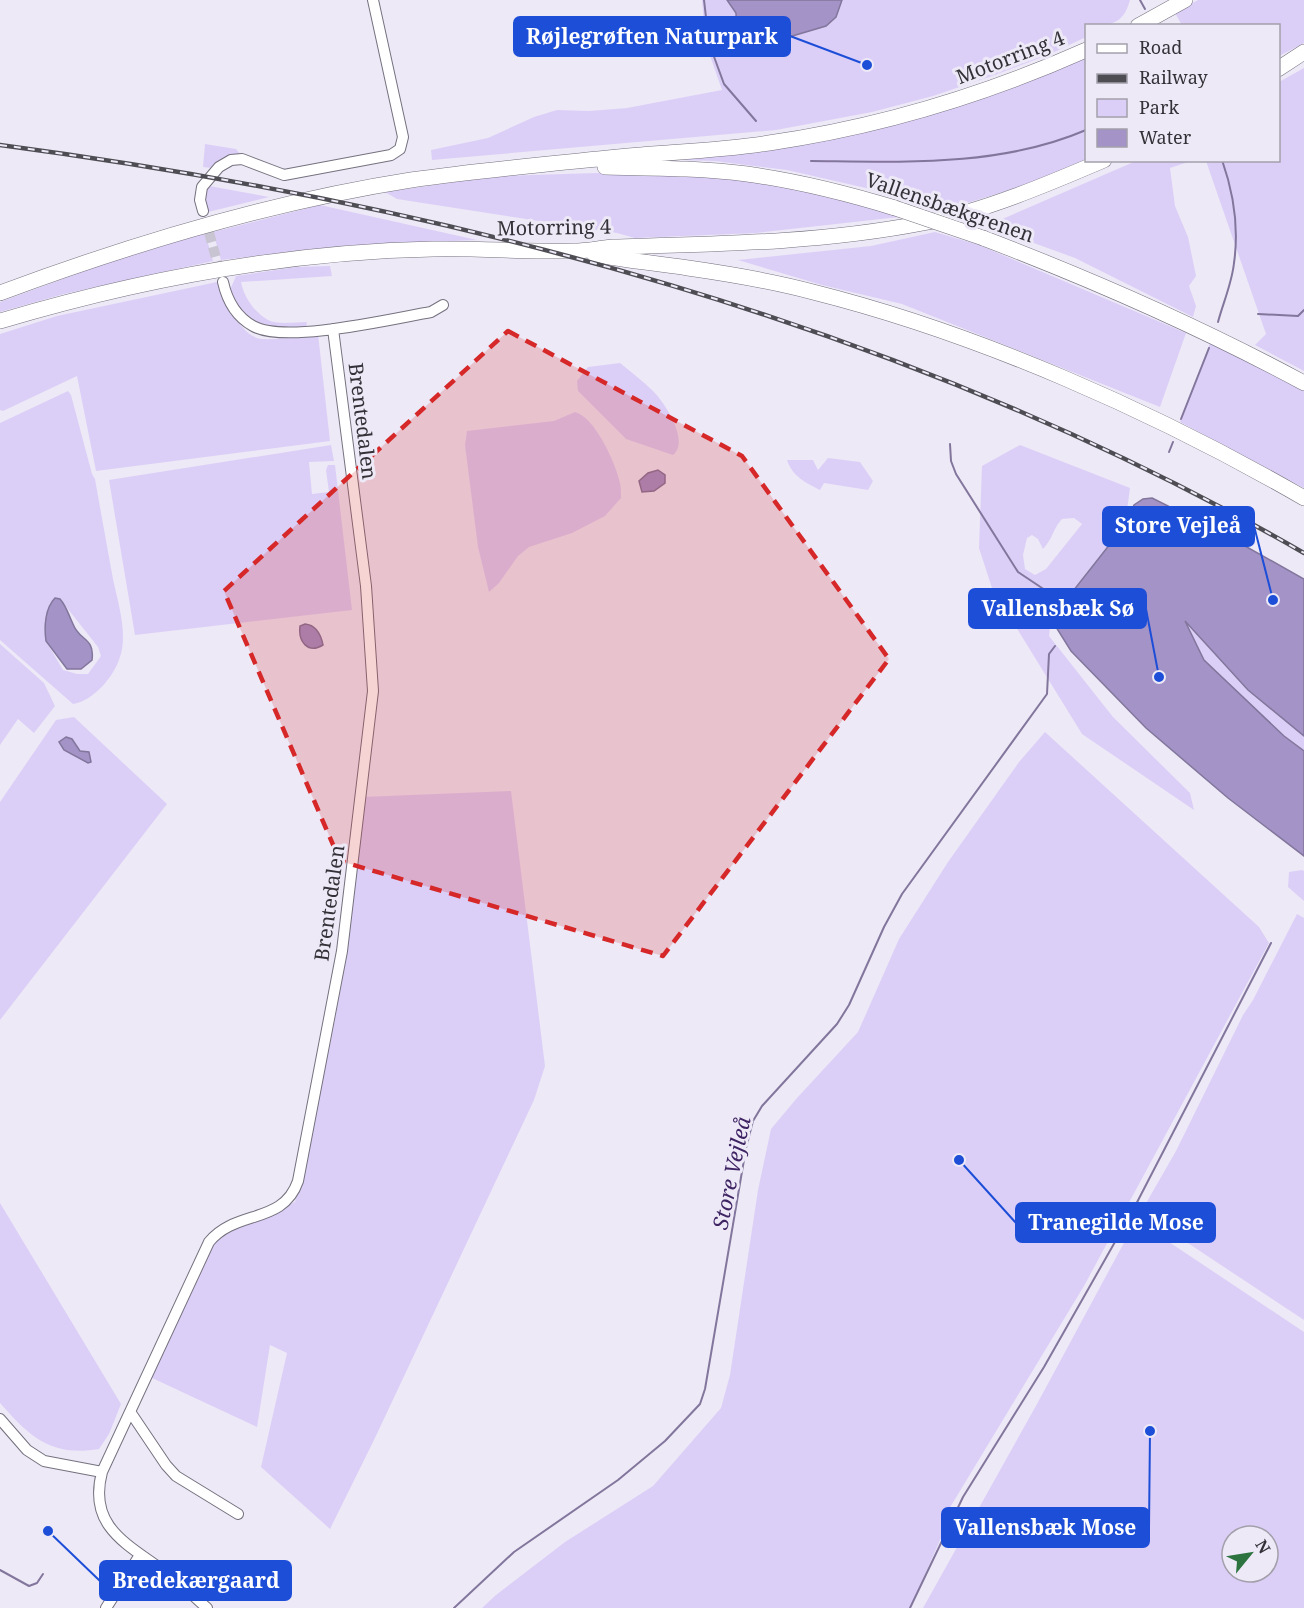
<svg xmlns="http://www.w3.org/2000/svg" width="1304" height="1608" viewBox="0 0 1304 1608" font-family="'Noto Serif',serif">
<rect width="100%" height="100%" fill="#ede9f7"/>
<path fill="#dccff7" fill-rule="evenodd" d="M702,0H1130C1123,26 1109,25 1086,26V37L1050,54L992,76L933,96L872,112L776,130L432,160L431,150L488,138L534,117L557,110L589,111L627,108L722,90L706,44Z
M1198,0H1304V43L1279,56L1278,26L1182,25L1175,13Z
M1086,57V160L1026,185L941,211L879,191L787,170L715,161L680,160V158C824,150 955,114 1086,57Z
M1304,68V371L1255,345L1266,334L1206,161L1278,160L1279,82Z
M205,144L236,149L240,154L212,168L203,167Z
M1136,161H1191L1170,168L1175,206L1188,237L1196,276L1189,286L1196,306L1193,317L1075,258L990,227L1000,220Z
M663,171L795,185L899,217L756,233L635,238L617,233L397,199L385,192L498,176Z
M209,186L269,197L208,212L204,195Z
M320,205L477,240L340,246L221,260L213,232Z
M935,232L979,245L1186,333L1160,407L902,304L822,285L738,260L871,246Z
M205,233L213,261L64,294L0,312V302L101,265Z
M330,266L332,276L241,282C244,297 254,312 268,320C277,325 296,322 307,322L306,327C269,328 245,328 230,290L236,276L296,267Z
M217,282C225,299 240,337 262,339C280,340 300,336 318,334L330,441L96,471L77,376L3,411L0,410V334L57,316Z
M1210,343L1304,390V488L1180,422Z
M620,363C631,372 643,381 653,391C665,403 690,441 673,455L626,439L578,391L577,381L588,367Z
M68,391L71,395L92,474L95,479C101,513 107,546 113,579C118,603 128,633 120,657C114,677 93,701 73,704L0,640V423ZM60,599L98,647L101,656L88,674H77L63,670L46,641L45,632L50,603Z
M575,412C595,417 616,464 620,483C621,488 621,493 621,498L605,516L572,533L529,547L518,556L499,583L489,592L478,547L465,445L467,431L554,421Z
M331,445L334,461L309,462L312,494L329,492L326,470L328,465H335L352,610L135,635L109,480Z
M1020,445L1130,488L1125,525L1051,619L1049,636L1113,717L1190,793L1194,810L1082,734L992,588L979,548L982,466ZM1074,518L1082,524L1046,569L1035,575L1025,569L1023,555L1027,538L1032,535L1038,539L1043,549C1054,537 1052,530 1062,519Z
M828,458L860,462L873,481L868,490L824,483L820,490C806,483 792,476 787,460H813L818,470Z
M1183,618L1248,690L1304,736V751L1284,736L1204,660Z
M0,644L44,683L55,706L34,733L18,719L0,745Z
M74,717L167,804L0,1020V802L56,720Z
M1045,732L1259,927L1269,943L1084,1286L943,1519L944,1531L910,1608H482L496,1595L565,1542L653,1486L721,1408L730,1375L758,1190L771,1129L797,1098L858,1032L899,939L948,862L1019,762Z
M511,791L545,1066L534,1100L374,1440L330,1529L261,1467L287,1353L270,1345L257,1427L150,1377L209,1249L226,1230L295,1202L330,1045L347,954L363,797Z
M1302,870L1304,871V901L1288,887L1289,872Z
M1297,914L1304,918V1320L1141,1212L1176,1151L1243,1015L1253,1000Z
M0,1203L121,1404L109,1434L99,1449C51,1457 30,1437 0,1403Z
M1139,1222L1304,1332V1608H923L1037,1404L1133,1226ZM1232,1536H1268V1572H1232Z"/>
<path fill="#a493c7" stroke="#82769c" stroke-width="1.5" d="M727,0H842L836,17L826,26L789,37L770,48L757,52L744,50L737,38L736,13Z
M658,470L665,475V483L654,491L642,492L639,481L648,473Z
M1152,498L1220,532L1304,579V736L1248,690L1185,621L1204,660L1284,736L1304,751V856L1228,798L1146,728L1071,651L1051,619L1125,525L1134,505L1143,499Z
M55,598L60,599C67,607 68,614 73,624C79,641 95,637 92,660L81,669H67L46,641C44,627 45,608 55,598Z
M305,624C316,625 321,635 323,645C308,654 298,642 300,626Z
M66,737L72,739L80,751L89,752L91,762L88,763L64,750L59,742Z"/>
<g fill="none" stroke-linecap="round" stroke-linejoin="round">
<path stroke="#82769c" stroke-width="2" d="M704,0L709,43L724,84L756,121
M1140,0L1145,9
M811,161C903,162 1000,167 1086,130
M1258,314L1298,316L1304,310
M1218,322C1223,303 1232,283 1234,263C1239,228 1234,194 1222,160
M1181,419L1209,348
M950,444L951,461L956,474L1018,572L1045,590
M1169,452L1173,442
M0,1570L29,1586L37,1583L43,1574
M454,1608L514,1552L618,1480L665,1441L700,1404L705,1389L746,1148L753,1121L762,1106L837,1024L849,1005L884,927L902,894L1047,694L1049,654L1055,646
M910,1608L963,1497L1044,1367L1132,1212L1271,943"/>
<path stroke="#c8c4d1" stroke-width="10" stroke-dasharray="10 5" stroke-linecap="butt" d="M205,218L221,276"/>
<g stroke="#75717e" stroke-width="12">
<path id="minor" d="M203,211L200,200L202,187L219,167L231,160L242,159L284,175L391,155L400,149L403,137L373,0
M223,282C227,300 235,316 253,326C285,344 391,319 431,312L443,305
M131,1413L166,1465L176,1476L238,1514
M0,1419L27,1450L44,1461L102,1472
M106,1608L140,1555
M207,1608C192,1595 178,1580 161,1569C125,1543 88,1525 102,1472L209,1242C236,1209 283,1225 298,1181L342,951L373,691L366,586L333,329"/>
</g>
<g stroke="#75717e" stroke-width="16">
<path id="highway" d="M1138,26L1185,0
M1278,69L1304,52
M605,167C653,168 700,168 747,174C798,181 846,193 895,208
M983,238C1093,280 1200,327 1304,383
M594,254C625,261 657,263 688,268C730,274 772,281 813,292C980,334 1155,412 1304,498
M0,293C134,243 270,202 411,180C480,170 549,164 618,157C668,152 719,151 769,143C879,127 985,95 1086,50
M0,321C141,279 286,252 433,249C480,248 527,252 574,251C587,251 600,248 613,247C717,244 820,243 923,223C982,212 1048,184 1104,160"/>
</g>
<use href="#minor" stroke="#fff" stroke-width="10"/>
<use href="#highway" stroke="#fff" stroke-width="15"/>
<g stroke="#4f4d54" stroke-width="4.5">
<path id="rail" d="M0,145C452,205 906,324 1304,553"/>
</g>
<use href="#rail" stroke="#ede9f7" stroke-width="2" stroke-dasharray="7" stroke-linecap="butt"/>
<g stroke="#75717e" stroke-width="16" stroke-linecap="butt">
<path id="highway-bridge" d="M895,208L983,238"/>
</g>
<use href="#highway-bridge" stroke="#fff" stroke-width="15"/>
</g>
<path fill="#d62828" fill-opacity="0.2" stroke="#d62828" stroke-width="4.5" stroke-dasharray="12 8" stroke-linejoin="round" d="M508,331L742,456L889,659L663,956L340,861L224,591Z"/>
<g text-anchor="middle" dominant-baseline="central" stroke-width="6" stroke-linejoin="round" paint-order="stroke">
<g font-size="20" fill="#343238" stroke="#ede9f7">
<text transform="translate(1010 57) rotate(-21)">Motorring 4</text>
<text transform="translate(950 207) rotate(19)">Vallensbækgrenen</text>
<text transform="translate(554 227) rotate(-1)">Motorring 4</text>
<text transform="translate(363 421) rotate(83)">Brentedalen</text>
<text transform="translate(329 903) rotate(-82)">Brentedalen</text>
</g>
<g font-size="21" font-style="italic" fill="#3f2464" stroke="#ede9f7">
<text transform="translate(731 1173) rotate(-78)">Store Vejleå</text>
</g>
</g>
<path fill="none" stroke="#1d4ed8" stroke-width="2" d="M867 65L790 36M1273 600L1254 526M1159 677L1146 609M959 1160L1016 1223M1150 1431L1149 1528M48 1531L100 1581"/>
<g fill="#1d4ed8" stroke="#ede9f7" stroke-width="2">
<circle cx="867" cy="65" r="6"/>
<circle cx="1273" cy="600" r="6"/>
<circle cx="1159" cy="677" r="6"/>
<circle cx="959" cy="1160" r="6"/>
<circle cx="1150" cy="1431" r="6"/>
<circle cx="48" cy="1531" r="6"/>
</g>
<g fill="#1d4ed8" stroke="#1d4ed8" stroke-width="2">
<rect x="514" y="17" width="276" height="39" rx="6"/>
<rect x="1103" y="507" width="151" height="39" rx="6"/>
<rect x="969" y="589" width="177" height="39" rx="6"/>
<rect x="1016" y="1203" width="199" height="39" rx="6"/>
<rect x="942" y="1508" width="207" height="39" rx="6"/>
<rect x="100" y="1561" width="191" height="39" rx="6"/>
</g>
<g font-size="21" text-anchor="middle" font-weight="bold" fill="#fff">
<text x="652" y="44">Røjlegrøften Naturpark</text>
<text x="1178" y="533">Store Vejleå</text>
<text x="1058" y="616">Vallensbæk Sø</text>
<text x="1116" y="1230">Tranegilde Mose</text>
<text x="1045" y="1535">Vallensbæk Mose</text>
<text x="196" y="1588">Bredekærgaard</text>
</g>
<rect x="1085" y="24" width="195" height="138" fill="#ede9f7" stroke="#a3a0ab" stroke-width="1.5"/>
<rect x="1097" y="44" width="30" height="9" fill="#ffffff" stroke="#a3a0ab" stroke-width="1.5"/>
<text x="1139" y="54" font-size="18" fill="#343238">Road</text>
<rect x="1097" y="74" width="30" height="9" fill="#4f4d54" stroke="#a3a0ab" stroke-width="1.5"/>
<text x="1139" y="84" font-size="18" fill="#343238">Railway</text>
<rect x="1097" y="99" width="30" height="18" fill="#dccff7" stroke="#a3a0ab" stroke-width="1.5"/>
<text x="1139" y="114" font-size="18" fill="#343238">Park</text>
<rect x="1097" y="129" width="30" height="18" fill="#a493c7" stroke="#a3a0ab" stroke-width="1.5"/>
<text x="1139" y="144" font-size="18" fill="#343238">Water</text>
<g transform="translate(1250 1554) rotate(60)"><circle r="28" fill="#ede9f7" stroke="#a3a0ab" stroke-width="1.5"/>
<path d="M0-4.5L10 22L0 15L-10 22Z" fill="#2d7340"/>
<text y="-9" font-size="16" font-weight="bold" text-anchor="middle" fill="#343238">N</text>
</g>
</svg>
